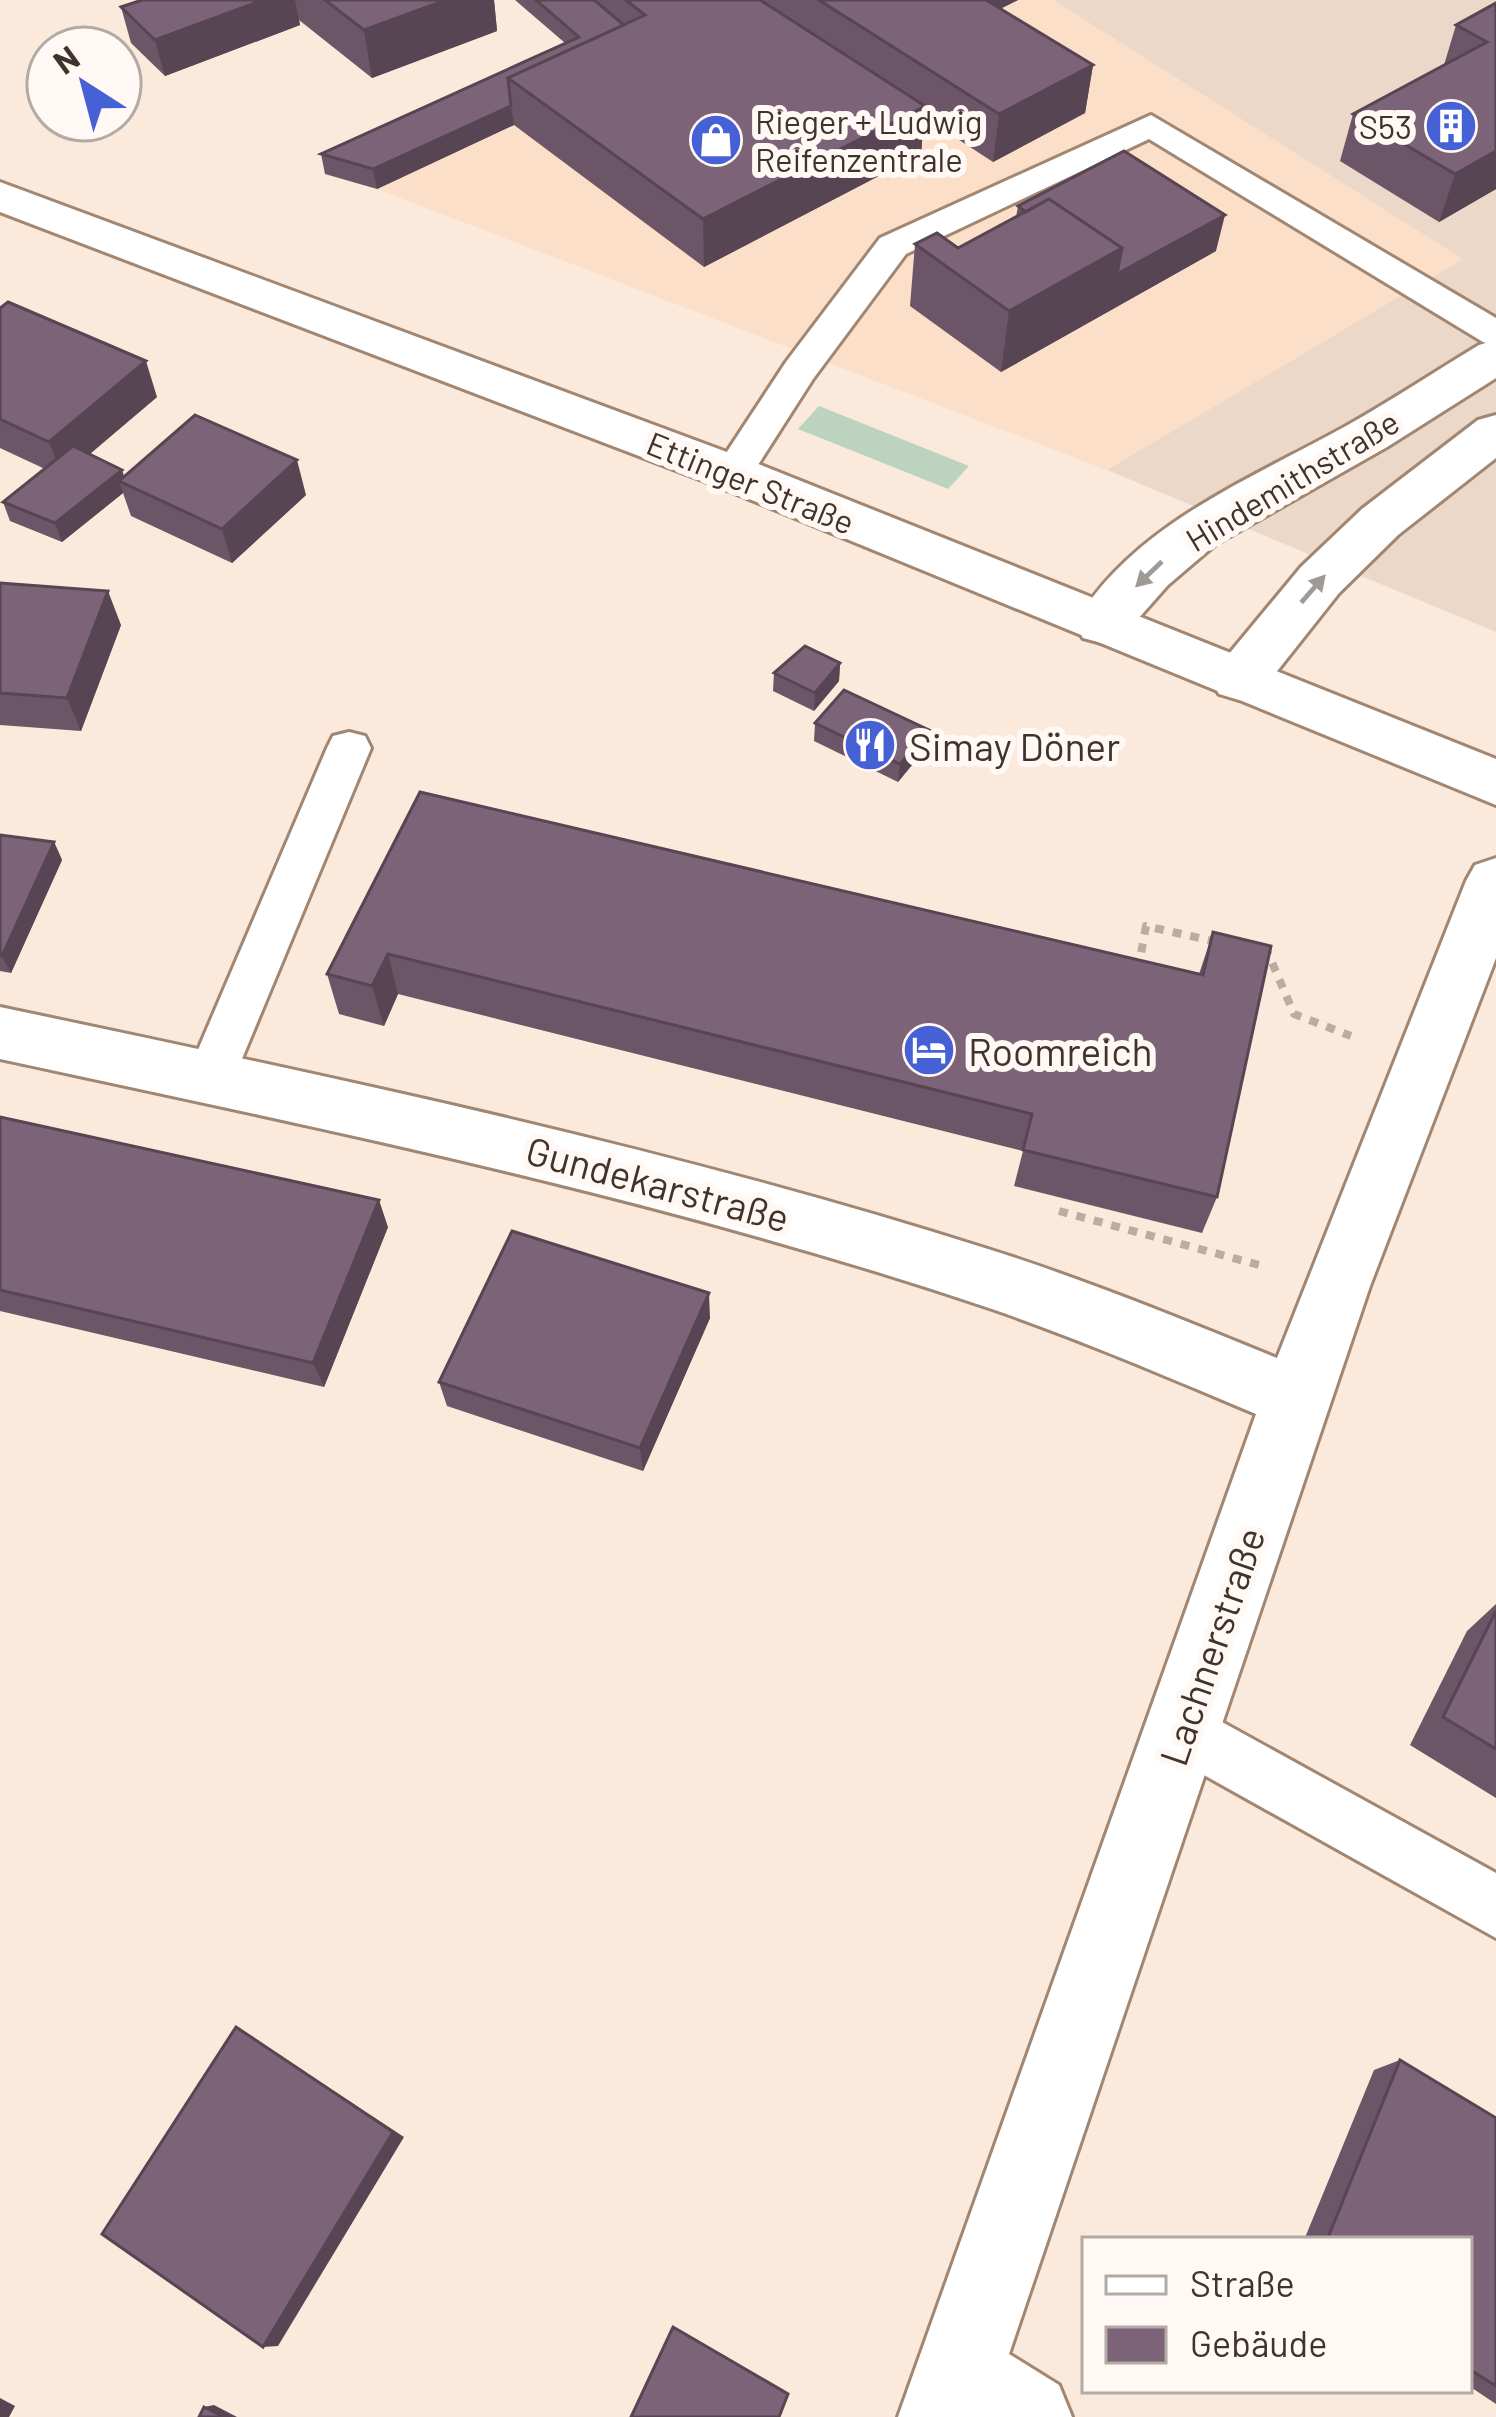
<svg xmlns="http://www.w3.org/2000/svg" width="1496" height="2417" viewBox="0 0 1496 2417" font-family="Barlow,sans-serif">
<rect width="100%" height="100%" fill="#fbe9db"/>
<path fill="#fcdfc8" d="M572,0H1053L1464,259L1107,470L377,189L646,64Z"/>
<path fill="#ebd8c8" d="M1053,0H1496V632L1107,470L1463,259Z"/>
<path fill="#bcd4bf" d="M819,406L969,466L948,489L798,429Z"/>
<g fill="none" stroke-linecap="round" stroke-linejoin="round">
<g stroke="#a18671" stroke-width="6">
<path id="lane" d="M1151,115L1496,318V346L1483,342L1149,139L906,254L813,379L747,482L733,486L719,482L713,473L786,362L880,238Z
M349,732L365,736L371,748L234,1078L227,1092L210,1098L193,1092L186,1078L327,748L333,736Z
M1182,1700L1496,1873V1938L1161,1751L1152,1730L1161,1709Z"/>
</g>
<g stroke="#a18671" stroke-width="6">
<path id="street" d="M1496,340V378L1387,447L1216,544L1168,585L1121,638L1102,643L1083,638L1075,624C1132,525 1251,479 1346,426C1391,401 1434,372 1479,345Z
M1496,415V458L1398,535L1339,593L1259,694L1239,700L1219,694L1211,680L1219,666L1301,567L1362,509L1478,420Z
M1496,858V958L1370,1286L1009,2354L1059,2385L1072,2417H898L1256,1414C1170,1378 1084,1341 995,1310C671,1200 334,1131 0,1059V1007C332,1077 664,1146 988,1249C1086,1280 1181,1319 1277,1358L1466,881L1475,865Z"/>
</g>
<g stroke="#a18671" stroke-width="6">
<path id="secondary" d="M0,182L751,461L1496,759V805L715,485L0,212Z"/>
</g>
<path stroke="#bcaca0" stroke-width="8" stroke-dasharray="9 9" stroke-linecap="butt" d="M1261,952L1268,953L1294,1014L1351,1036
M1138,970L1146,926L1217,942
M1059,1211L1259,1265"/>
<use href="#lane" fill="#fff" fill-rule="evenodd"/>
<use href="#street" fill="#fff" fill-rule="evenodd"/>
<use href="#secondary" fill="#fff" fill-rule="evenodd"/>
</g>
<path fill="#6c5566" d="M142,0H494L497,31L372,78L299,20L300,25L165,76L131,43L121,7Z
M515,0H1018L1000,9L1093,65L1085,113L993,162L924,117L921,154L704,267L514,125L377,189L325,174L321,154L565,43Z
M1496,3V189L1439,222L1340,161L1353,114L1444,65L1456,25Z
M1018,206L1216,251L1001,372L910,306L915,244L958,248L1016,217Z
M0,308L157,397L89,454L122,470L124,477L306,495L232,563L131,516L123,493L62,542L10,521L3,502L45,469L0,448Z
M0,583L121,625L81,731L0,725Z
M840,663L839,681L814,711L773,691L774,673Z
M815,723L929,730L926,748L898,782L814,741Z
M420,792L1199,974L1213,932L1217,1197L1202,1233L1014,1186L1023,1151L398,994L384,1026L339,1014L327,974Z
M0,835L54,842L62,860L11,973L0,971Z
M0,1117L388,1227L324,1387L0,1311Z
M710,1318L643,1471L447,1406L439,1382Z
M1496,1604V1798L1410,1745L1467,1631Z
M1400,2060L1496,2118V2404L1469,2386V2240H1304L1374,2070Z"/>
<path fill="#584553" d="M263,0H295L300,25L165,76L155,40Z
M446,0H494L497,31L372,78L364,30Z
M958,0H1018L955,31Z
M1093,65L1085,113L993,162L999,114Z
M511,106L514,125L377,189L373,169Z
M925,106L921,154L704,267L703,219Z
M1496,151V189L1439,222L1455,174Z
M1225,215L1216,251L1001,372L1009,311L1122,248Z
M146,361L157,397L63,477L49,442Z
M297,460L306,495L232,563L222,529Z
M122,470L127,485L119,481L123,493L62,542L55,523Z
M108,591L121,625L81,731L67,698Z
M840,663L839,681L814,711L815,693Z
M929,730L926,748L898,782L900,764Z
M54,842L62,860L11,973L2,956Z
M388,954L398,994L384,1026L372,986Z
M379,1200L388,1227L324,1387L313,1363Z
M709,1293L710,1318L643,1471L640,1448Z
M236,2027L404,2137L278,2346L263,2347Z
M0,2398L15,2406L9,2417H0Z
M214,2405L237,2417H224L204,2407Z"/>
<path fill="#7d6377" stroke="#584553" stroke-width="3" d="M142,0H263L155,40L121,7Z
M325,0H446L364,30Z
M536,0H594L624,25L508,78L511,106L373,169L321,154L579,37Z
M626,0H760L925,106L703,219L508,78L645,15Z
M819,0H986L1093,65L999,114Z
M1496,3V151L1455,174L1353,114L1487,42L1456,25Z
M1124,151L1225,215L1117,274L1122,248L1049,199L1026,212L1018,206Z
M1049,199L1122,248L1009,311L915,244L937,233L958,248Z
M8,302L146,361L49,442L0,419V308Z
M195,415L297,460L222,529L119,481Z
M73,446L122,470L55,523L3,502Z
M0,583L108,591L67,698L0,693Z
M805,646L840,663L815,693L774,673Z
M844,690L929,730L900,764L815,723Z
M420,792L1203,975L1213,932L1271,946L1217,1197L1023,1150L1032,1114L996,1105L388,954L372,986L327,974Z
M0,835L54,842L2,956H0Z
M0,1117L379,1200L313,1363L0,1290Z
M512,1231L709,1293L640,1448L439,1382Z
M1496,1611V1749L1443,1717Z
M236,2027L393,2132L263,2347L102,2234Z
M1400,2060L1496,2118V2386L1469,2369V2240H1327Z
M673,2327L788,2394L779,2417H631Z
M204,2407L224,2417H199Z"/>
<defs><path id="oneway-solid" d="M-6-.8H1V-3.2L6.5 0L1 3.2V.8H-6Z" transform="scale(3)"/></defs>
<g fill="#9f9a95">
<use href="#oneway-solid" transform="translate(1149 574) rotate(136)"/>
<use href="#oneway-solid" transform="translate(1313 589) rotate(-49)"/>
</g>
<defs>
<g id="building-disc" transform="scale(2.7)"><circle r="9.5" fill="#4661d5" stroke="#fff8f4"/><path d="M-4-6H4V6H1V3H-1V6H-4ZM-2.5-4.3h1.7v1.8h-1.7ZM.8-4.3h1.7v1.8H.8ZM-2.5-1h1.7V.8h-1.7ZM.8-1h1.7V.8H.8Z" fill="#fff"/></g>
<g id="shop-disc" transform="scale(2.7)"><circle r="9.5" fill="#4661d5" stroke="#fff8f4"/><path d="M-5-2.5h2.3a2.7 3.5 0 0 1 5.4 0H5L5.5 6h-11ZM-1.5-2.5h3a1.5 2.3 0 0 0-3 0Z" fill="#fff"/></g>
<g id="restaurant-disc" transform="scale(2.7)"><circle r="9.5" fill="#4661d5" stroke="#fff8f4"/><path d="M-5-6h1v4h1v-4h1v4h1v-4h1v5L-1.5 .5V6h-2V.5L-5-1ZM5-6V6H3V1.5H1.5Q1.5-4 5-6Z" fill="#fff"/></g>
<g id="hotel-disc" transform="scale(2.7)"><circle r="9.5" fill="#4661d5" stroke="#fff8f4"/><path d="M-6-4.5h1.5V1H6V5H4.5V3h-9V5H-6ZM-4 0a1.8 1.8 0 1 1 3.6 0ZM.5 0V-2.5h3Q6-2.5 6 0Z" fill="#fff"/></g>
</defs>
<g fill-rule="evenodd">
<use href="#building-disc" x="1451" y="126"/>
<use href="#shop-disc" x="716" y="140"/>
<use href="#restaurant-disc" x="870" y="745"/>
<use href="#hotel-disc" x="929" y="1050"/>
</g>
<g text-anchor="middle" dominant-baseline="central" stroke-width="12" stroke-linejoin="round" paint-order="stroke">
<g font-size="33" fill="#3f342b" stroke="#fff8f4" text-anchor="start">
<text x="755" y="121">Rieger + Ludwig<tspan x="755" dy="38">Reifenzentrale</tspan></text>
<text x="1412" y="126" text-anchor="end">S53</text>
</g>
<g font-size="33" fill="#3f342b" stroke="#fff8f4">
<text transform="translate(1292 480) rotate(-31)">Hindemithstraße</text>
<text transform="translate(751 482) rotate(22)">Ettinger Straße</text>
</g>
<g font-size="39" fill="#3f342b" stroke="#fff8f4" text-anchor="start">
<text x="909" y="745">Simay Döner</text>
<text x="968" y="1050">Roomreich</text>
</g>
<g font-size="39" fill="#3f342b" stroke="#fff8f4">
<text transform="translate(658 1183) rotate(15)">Gundekarstraße</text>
<text transform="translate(1211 1646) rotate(-71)">Lachnerstraße</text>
</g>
</g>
<rect x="1082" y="2237" width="390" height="156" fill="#fff8f4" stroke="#b2aaa4" stroke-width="3"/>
<rect x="1106" y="2276" width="60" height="18" fill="#ffffff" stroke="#b2aaa4" stroke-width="3"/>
<text x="1190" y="2297" font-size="36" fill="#3f342b">Straße</text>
<rect x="1106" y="2327" width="60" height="36" fill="#7d6377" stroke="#b2aaa4" stroke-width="3"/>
<text x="1190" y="2357" font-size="36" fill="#3f342b">Gebäude</text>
<g transform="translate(84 84) rotate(324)"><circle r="57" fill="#fff8f4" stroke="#b2aaa4" stroke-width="3"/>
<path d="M0-9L21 45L0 30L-21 45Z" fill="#4661d5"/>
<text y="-18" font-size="33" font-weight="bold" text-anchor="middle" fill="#3f342b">N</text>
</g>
</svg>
